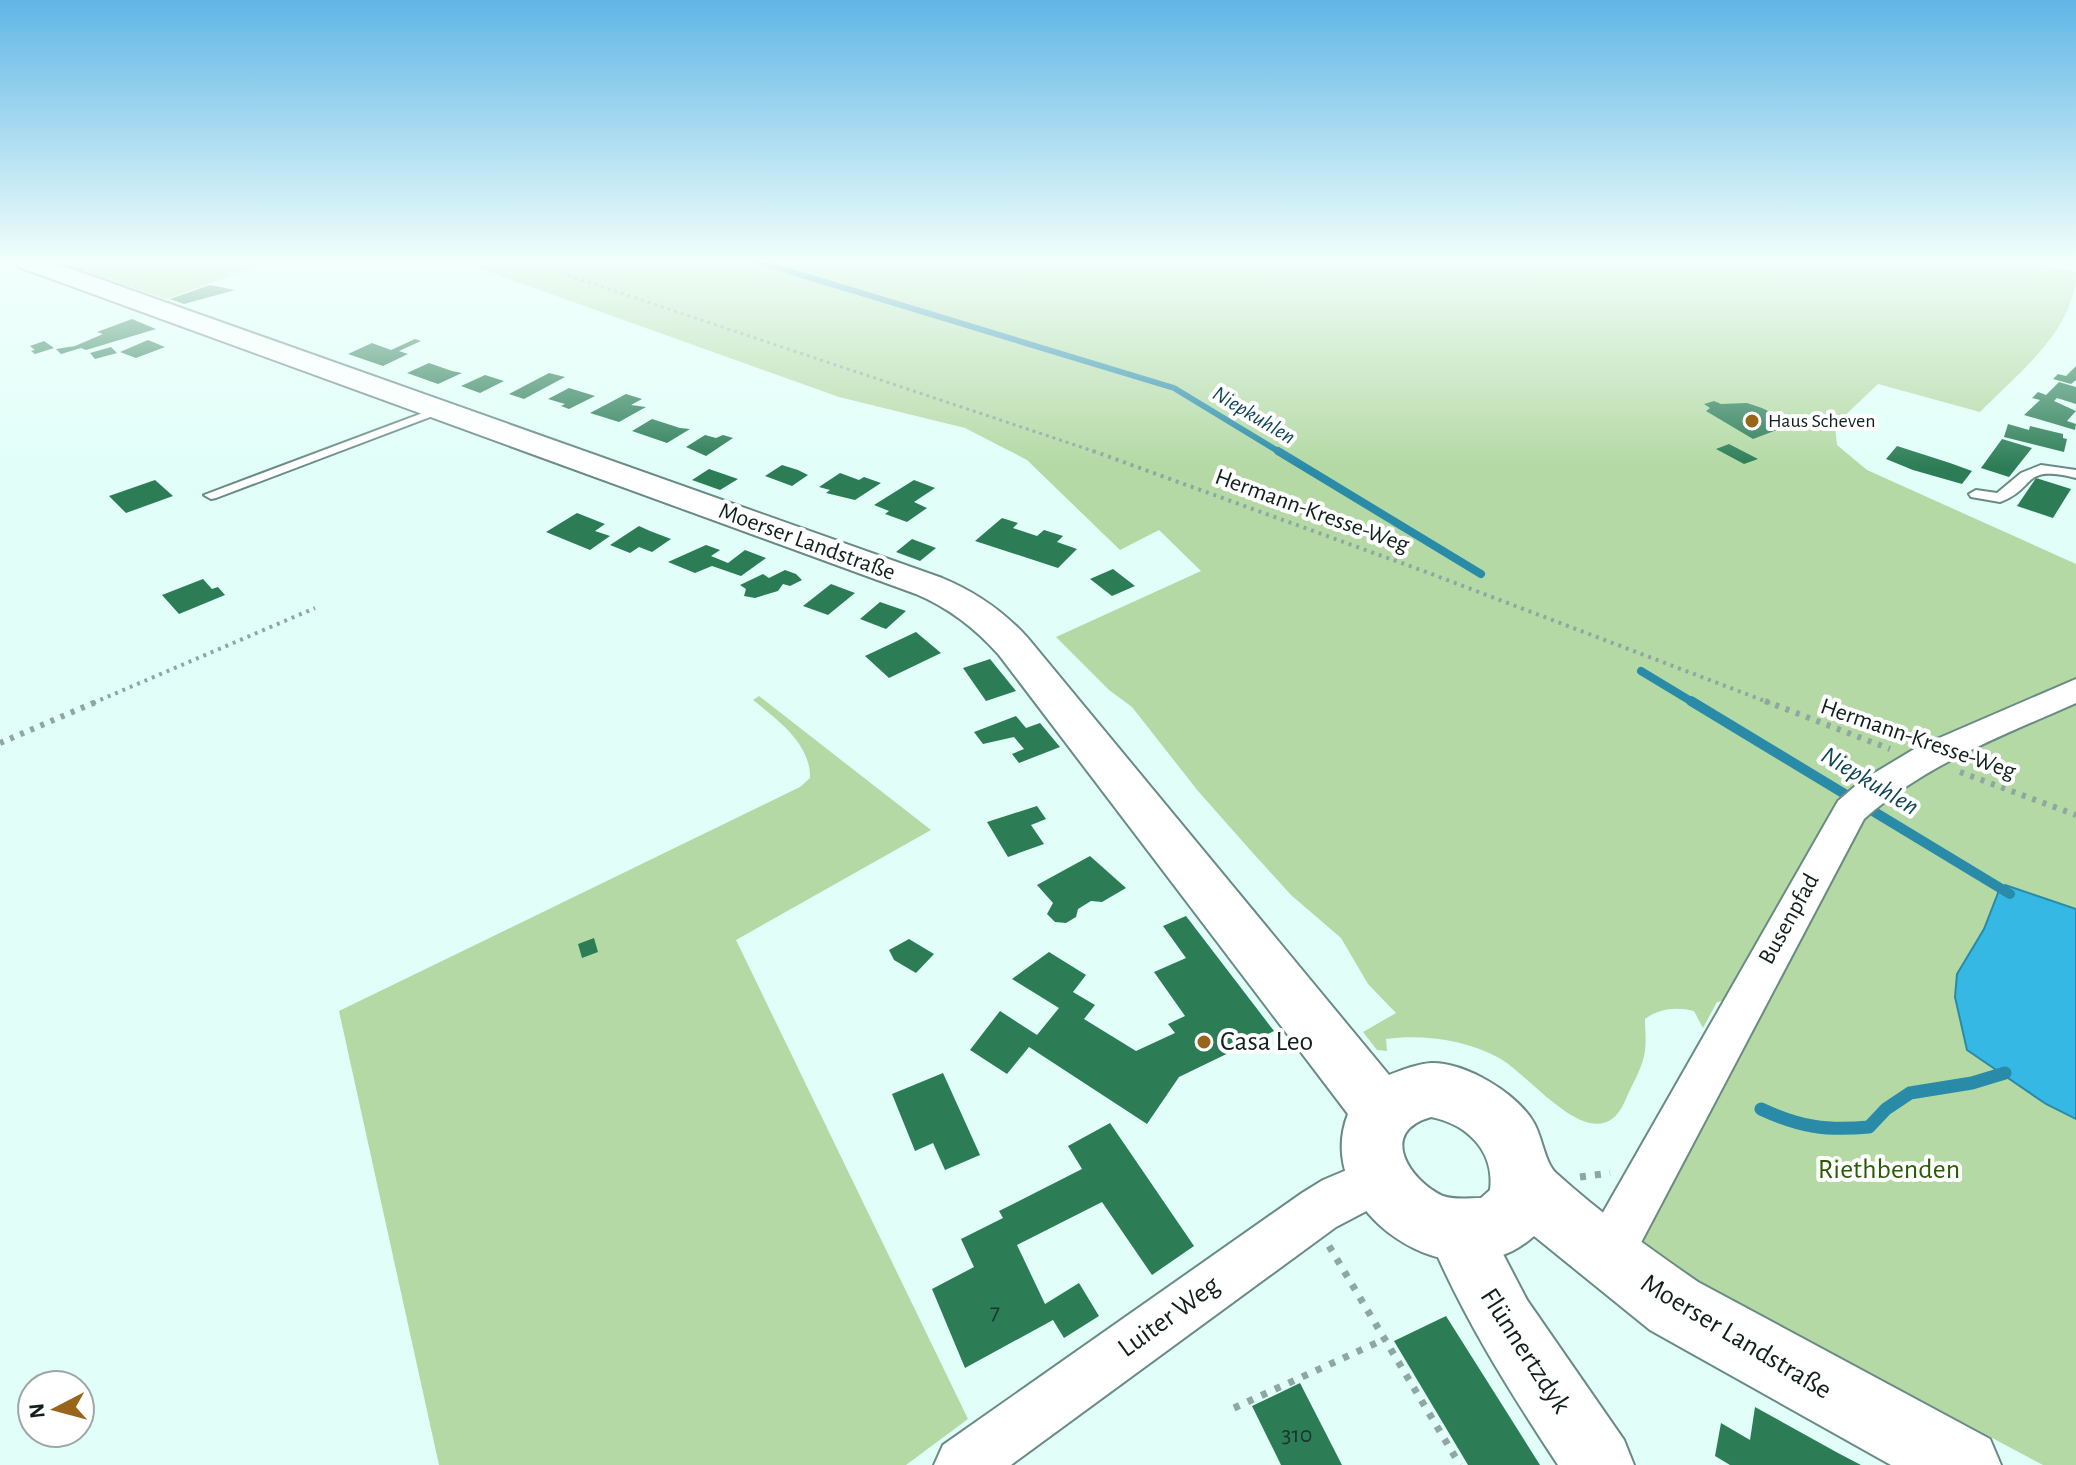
<svg xmlns="http://www.w3.org/2000/svg" width="2076" height="1465" viewBox="0 0 2076 1465" font-family="'Alegreya Sans',sans-serif">
<rect width="100%" height="100%" fill="#e1fff8"/>
<path fill="#b4d9a4" d="M57,262H270L166,299Z
M461,262H2022L2076,272C2076,330 2017,374 1980,412L1878,384L1835,425L1837,445L1867,470L2076,564V1465H2043L1632,1246L1777,987L1747,968L1731,999L1717,1002L1703,1028L1694,1011C1676,1007 1660,1008 1645,1019C1645,1030 1647,1044 1644,1056C1641,1070 1631,1087 1625,1101C1597,1165 1532,1076 1499,1058C1466,1040 1423,1034 1386,1039L1387,1051L1377,1050L1363,1032L1396,1013L1368,984L1341,938L1291,895L1252,852L1198,791L1132,707L1109,690L1056,637L1201,571L1159,530L1120,550L1027,460L965,428L839,397Z
M759,696L931,830L736,940L968,1419L906,1465H439L339,1011L800,787L810,778C811,744 778,720 753,700Z"/>
<path fill="#35b9e4" stroke="#2a8ba8" stroke-width="2" d="M2005,885L2076,909V1119L2046,1104L1967,1050L1955,997L1957,974L1984,929L2000,888Z"/>
<g fill="none" stroke-linecap="round" stroke-linejoin="round">
<path stroke="#2a8ba8" stroke-width="6" d="M759,262L1174,388L1281,453"/>
<path stroke="#2a8ba8" stroke-width="8" d="M1278,451L1481,574
M1641,671L1694,703"/>
<path stroke="#2a8ba8" stroke-width="10" d="M1691,701L2010,894"/>
<path stroke="#2a8ba8" stroke-width="13" d="M1761,1109C1800,1127 1826,1131 1869,1127L1886,1109L1910,1093L1972,1083L2005,1073"/>
</g>
<path fill="#2c7d56" d="M210,285L235,290L184,304L170,299Z
M132,319L156,329L86,350L81,348L61,354L56,349L75,346L103,334L97,332Z
M415,339L421,341L399,351L408,354L383,366L348,354L372,343L391,350Z
M148,340L165,347L136,358L120,352Z
M44,341L54,348L35,354L31,351L35,350L30,346Z
M111,347L117,353L95,359L90,353Z
M429,363L452,371L462,373L438,384L407,373Z
M2076,366V380L2071,384L2053,379L2058,374L2066,376Z
M549,373L565,377L524,399L509,394Z
M485,375L504,381L480,393L461,386Z
M2059,382L2076,387V404L2057,398L2054,401L2076,411L2067,421L2076,424L2075,430L2024,415L2040,400L2032,398L2038,392L2046,395Z
M569,388L595,396L569,409L561,406L565,404L548,399Z
M626,394L642,399L631,405L646,407L619,422L590,413Z
M1714,401L1721,404L1747,403L1762,408L1787,420L1782,422L1787,426L1753,439L1706,411L1710,408L1704,404Z
M652,419L680,428L690,429L667,443L632,431Z
M2008,424L2029,430L2030,426L2063,434V438L2067,439L2064,452L2004,437Z
M705,435L716,438L723,435L733,438L706,456L686,447Z
M2002,439L2032,448L2009,477L1981,468Z
M1729,444L1758,459L1744,464L1716,449Z
M1897,446L1950,463L1972,471L1962,484L1913,470L1886,459Z
M782,465L798,470L808,475L792,486L765,476Z
M709,469L738,479L720,490L692,480Z
M840,473L859,480L864,477L881,483L855,500L826,493L830,490L819,487Z
M2036,478L2071,489L2053,518L2017,506Z
M155,480L173,496L126,513L109,496Z
M914,480L935,488L914,502L927,508L907,522L885,514L889,511L874,505Z
M577,513L605,524L595,531L610,536L590,550L546,532Z
M1002,518L1018,523L1013,528L1037,536L1044,530L1063,536L1057,542L1077,549L1058,568L975,541Z
M639,526L650,531L671,539L652,552L639,547L630,553L610,545Z
M912,539L936,548L920,561L896,552Z
M706,545L720,550L711,556L728,563L745,550L766,558L741,576L712,566L695,573L668,562Z
M1113,569L1135,586L1112,596L1090,579Z
M785,570L796,574L802,580L790,586L783,584L778,591L755,598L744,596L746,589L740,585L763,574L769,578Z
M203,579L212,589L218,587L225,595L179,614L162,595Z
M831,584L855,593L828,615L803,606Z
M880,602L906,611L886,629L860,619Z
M916,632L941,653L889,678L865,656Z
M990,659L1016,691L986,701L963,668Z
M1016,716L1026,728L1040,723L1060,747L1019,763L1012,754L1024,749L1014,737L983,744L974,732Z
M1037,806L1046,819L1031,825L1044,844L1008,857L987,822Z
M1090,856L1126,888L1102,902L1091,901L1078,909L1076,917L1066,923L1055,922L1047,914L1053,903L1037,885Z
M1186,916L1274,1031L1179,1077L1147,1124L1029,1047L1007,1074L970,1050L1000,1011L1037,1035L1059,1008L1012,979L1049,952L1086,975L1073,992L1095,1005L1084,1019L1136,1051L1175,1033L1168,1024L1185,1016L1154,972L1186,958L1163,926Z
M594,938L598,952L582,958L578,944Z
M909,939L934,954L916,973L894,960L889,950Z
M943,1073L980,1155L945,1170L933,1143L915,1151L892,1094Z
M1110,1123L1194,1246L1152,1275L1102,1202L1017,1245L1045,1304L1079,1283L1099,1316L1064,1338L1053,1320L965,1368L932,1289L974,1267L961,1239L1003,1218L999,1211L1082,1169L1068,1146Z
M1446,1316L1540,1465H1468L1394,1341Z
M1300,1383L1342,1465H1281L1252,1406Z
M1755,1407L1838,1453L1861,1465H1730L1715,1456L1721,1423L1750,1440Z"/>
<g fill="none" stroke-linecap="round" stroke-linejoin="round">
<g stroke="#698b84" stroke-width="4">
<path id="service" d="M436,408L446,411L216,498L211,499L204,495Z
M2041,465L2076,470V478C2020,464 2038,488 2000,502L1971,497L1969,494L1976,490L1997,493L2021,473Z"/>
</g>
<g stroke="#698b84" stroke-width="4">
<path id="minor" d="M2076,679V703C2002,736 1926,764 1864,819L1625,1273L1607,1280L1589,1273L1582,1255L1589,1237L1838,801L1861,781L1916,748Z
M1380,1156L1397,1163L1404,1179L1397,1195L1336,1227L1011,1465H934L943,1445L1302,1193L1323,1180Z"/>
</g>
<g stroke="#698b84" stroke-width="4">
<path id="tertiary" d="M1458,1201L1480,1210L1527,1300L1624,1440L1634,1465H1558C1508,1389 1462,1316 1427,1232L1436,1210Z"/>
</g>
<g stroke="#698b84" stroke-width="4">
<path id="secondary" d="M16,262H52L942,578C976,592 1003,611 1027,637L1389,1075C1401,1070 1418,1064 1431,1063C1465,1062 1517,1093 1534,1123C1542,1137 1545,1163 1556,1173C1600,1213 1649,1248 1698,1282L1990,1439L2001,1465H1891L1650,1330L1534,1236C1454,1309 1310,1210 1348,1114L999,655C975,628 949,608 916,594L19,267ZM1431,1117C1467,1124 1495,1151 1490,1190L1481,1198C1469,1198 1454,1200 1443,1196C1410,1181 1377,1132 1431,1117Z"/>
</g>
<path stroke="#8fa7a2" stroke-width="3" stroke-dasharray="3 4" stroke-linecap="butt" d="M528,262L1099,453"/>
<path stroke="#8fa7a2" stroke-width="4" stroke-dasharray="3 5" stroke-linecap="butt" d="M1093,451L1429,573L1770,703
M93,703L315,608"/>
<path stroke="#8fa7a2" stroke-width="6" stroke-dasharray="4 7" stroke-linecap="butt" d="M1765,701L1890,749
M0,743L98,701
M1960,772L2076,815"/>
<path stroke="#8fa7a2" stroke-width="7" stroke-dasharray="6 9" stroke-linecap="butt" d="M1580,1177L1610,1173
M1329,1246L1460,1465
M1234,1408L1385,1339"/>
<use href="#service" fill="#fff" fill-rule="evenodd"/>
<use href="#minor" fill="#fff" fill-rule="evenodd"/>
<use href="#tertiary" fill="#fff" fill-rule="evenodd"/>
<use href="#secondary" fill="#fff" fill-rule="evenodd"/>
</g>
<linearGradient id="sky" x2="0" y2="1"><stop stop-color="#60b6e6"/><stop offset="0.56" stop-color="#f2fffc"/><stop offset="1" stop-color="#f2fffc" stop-opacity="0"/></linearGradient>
<rect width="2076" height="467" fill="url(#sky)"/>
<g fill="#98651a" stroke="#fff" stroke-width="3">
<circle cx="1752" cy="421" r="8"/>
<circle cx="1204" cy="1042" r="8"/>
</g>
<g text-anchor="middle" dominant-baseline="central" stroke-width="8" stroke-linejoin="round" paint-order="stroke">
<g font-size="20" fill="#12201d" stroke="#fff" text-anchor="start">
<text x="1768" y="421">Haus Scheven</text>
</g>
<g font-size="22" font-style="italic" fill="#104658" stroke="#fff">
<text transform="translate(1254 415) rotate(31)">Niepkuhlen</text>
</g>
<g font-size="24" fill="#12201d" stroke="#fff">
<text transform="translate(1312 511) rotate(20)">Hermann-Kresse-Weg</text>
<text transform="translate(807 542) rotate(20)">Moerser Landstraße</text>
<text transform="translate(1918 739) rotate(19)">Hermann-Kresse-Weg</text>
<text transform="translate(1789 919) rotate(-61)">Busenpfad</text>
</g>
<g font-size="24" fill="#18372b">
<text x="995" y="1312">7</text>
<text x="1297" y="1435">310</text>
</g>
<g font-size="26" font-style="italic" fill="#104658" stroke="#fff">
<text transform="translate(1870 781) rotate(31)">Niepkuhlen</text>
</g>
<g font-size="28" fill="#12201d" stroke="#fff" text-anchor="start">
<text x="1220" y="1042">Casa Leo</text>
</g>
<g font-size="28" fill="#295c05" stroke="#fff">
<text x="1889" y="1170">Riethbenden</text>
</g>
<g font-size="28" fill="#12201d" stroke="#fff">
<text transform="translate(1169 1317) rotate(-36)">Luiter Weg</text>
<text transform="translate(1736 1337) rotate(31)">Moerser Landstraße</text>
<text transform="translate(1525 1351) rotate(57)">Flünnertzdyk</text>
</g>
</g>
<g transform="translate(56 1409) rotate(264)"><circle r="38" fill="#ffffff" stroke="#a0a6a5" stroke-width="2"/>
<path d="M0-6L14 30L0 20L-14 30Z" fill="#98651a"/>
<text y="-12" font-size="22" font-weight="bold" text-anchor="middle" fill="#12201d">N</text>
</g>
</svg>
